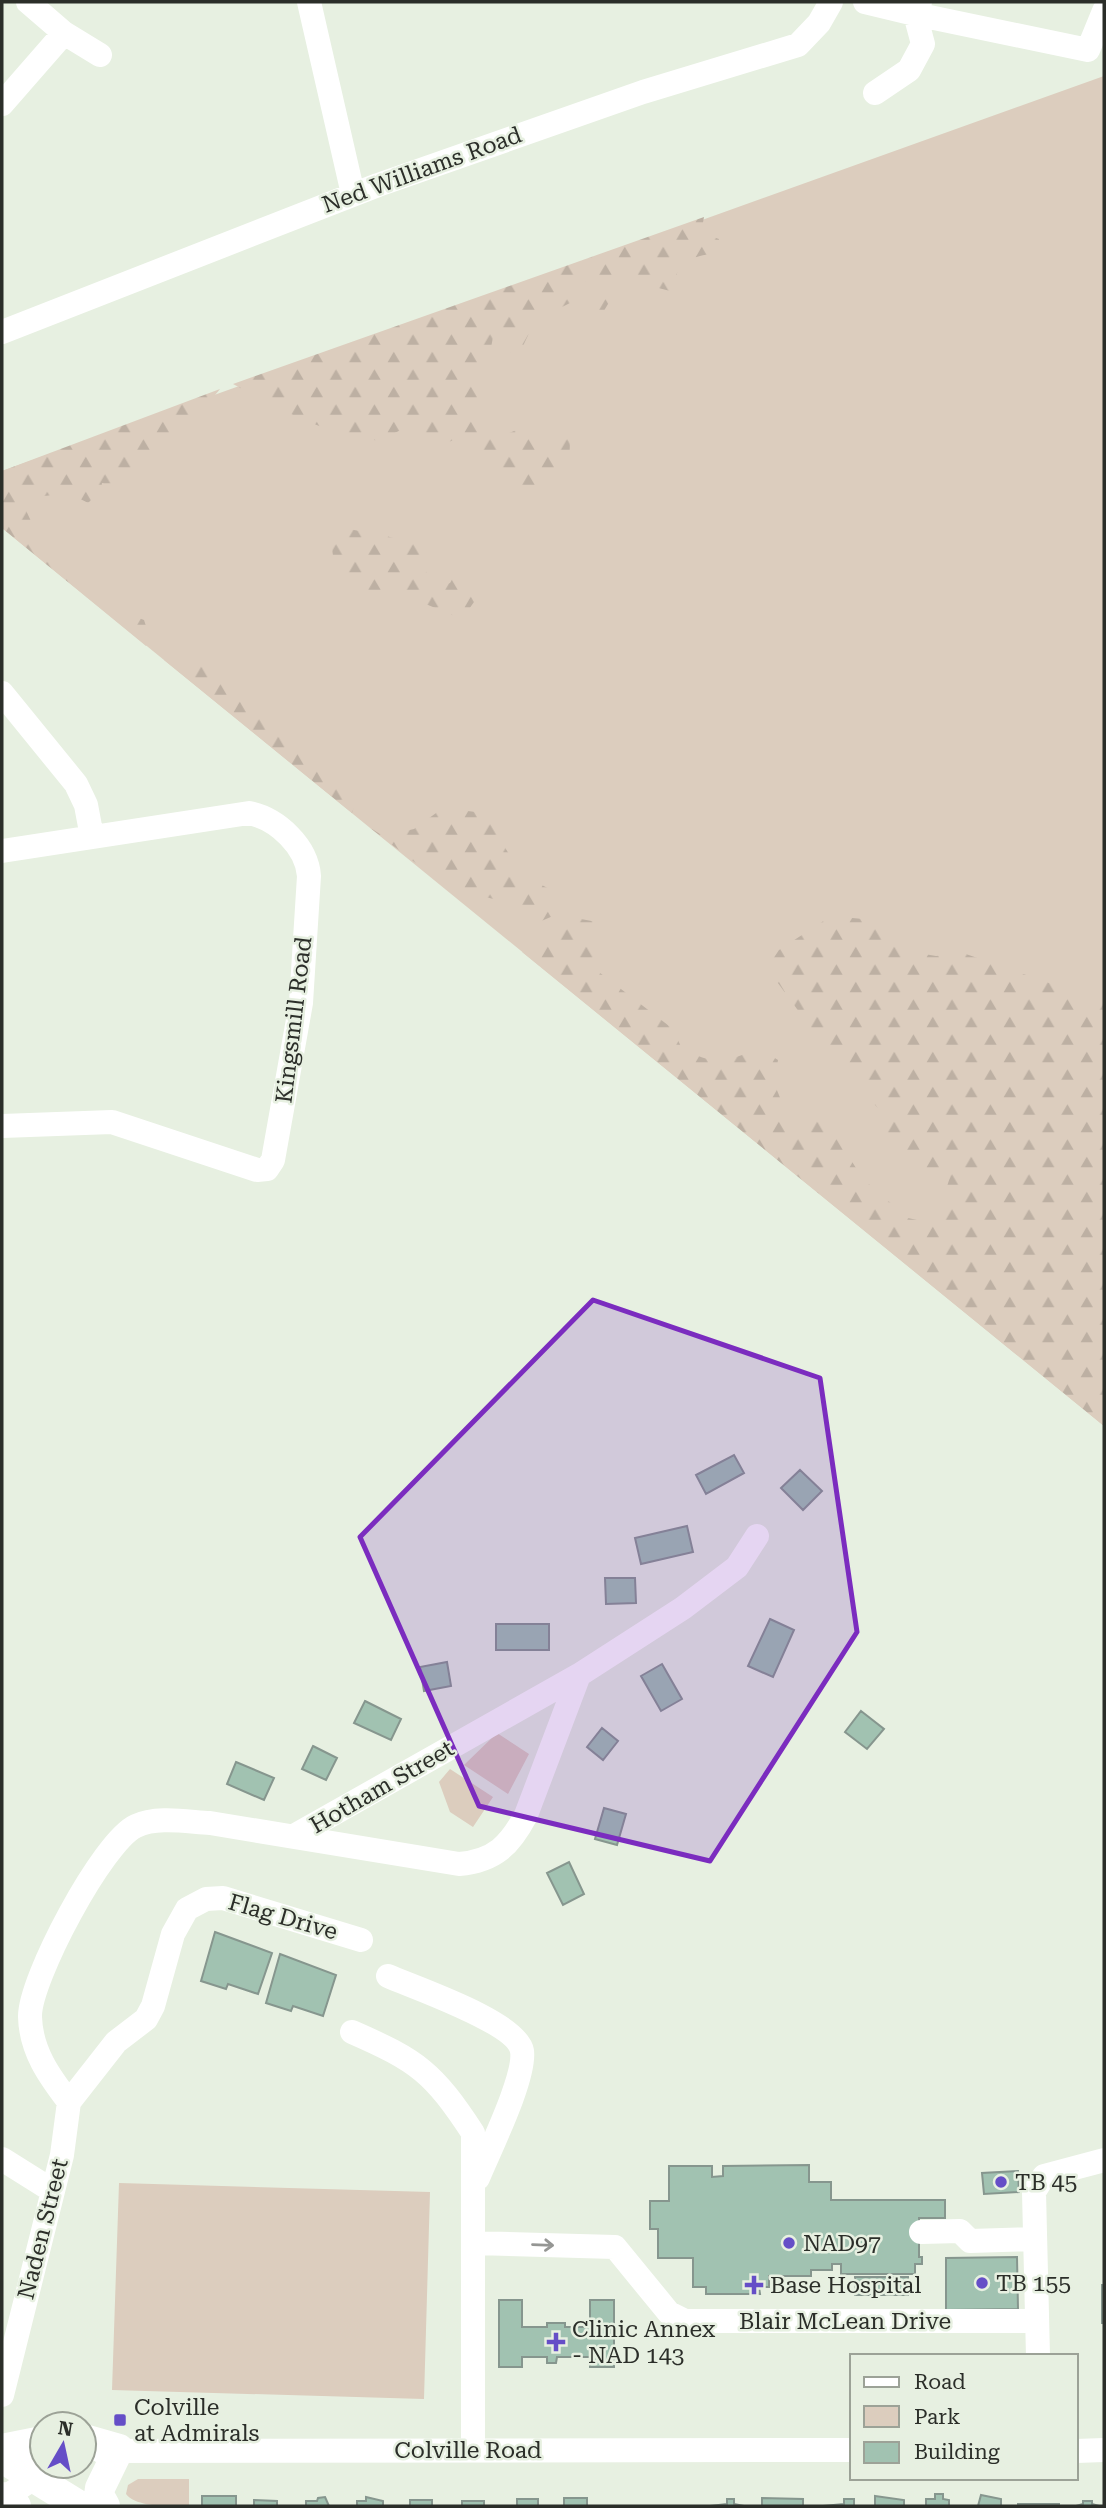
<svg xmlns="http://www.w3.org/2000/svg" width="1106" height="2508" viewBox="0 0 1106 2508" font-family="'Roboto Serif',serif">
<defs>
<pattern id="forest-firs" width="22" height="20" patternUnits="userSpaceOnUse" patternTransform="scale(1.75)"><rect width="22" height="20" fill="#dccdbe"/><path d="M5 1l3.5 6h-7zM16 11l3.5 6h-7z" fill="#bdb0a3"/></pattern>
</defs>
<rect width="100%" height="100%" fill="#e7f0e1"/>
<path fill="#dccdbe" d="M1104,76V1426L2,528V471Z
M497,1733L529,1754L508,1794L464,1765Z
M450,1769L493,1797L473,1827L450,1812L439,1782Z
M119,2183L430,2192L424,2399L112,2390Z
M138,2479H189V2506C171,2506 137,2508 126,2494L128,2485Z"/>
<path fill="url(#forest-firs)" d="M704,217L701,233L719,239L717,254C702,253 693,260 679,261L674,292L643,284L636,272L629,269L602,314L595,304L601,292L590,279L572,289L570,303L562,307L553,298L543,304L522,348L511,353L506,337H493L488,364L479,384L481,431L494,439L519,429L540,437L569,429C572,465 568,477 535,494C501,485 478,465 455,439L437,448C411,427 410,422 381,441C323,434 283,411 233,384Z
M220,389C197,417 141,489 102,483L101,490L88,503C68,491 44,494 22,502L46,553L108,606L144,620L151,641L146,646L2,528V471Z
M348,529L383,535L417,545L424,569L437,586L450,583L458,569L472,579L474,602L462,619L416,600L370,591L334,563L331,541Z
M164,660L222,666L247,701L271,726L346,778L355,803L352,813Z
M443,808L484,813L521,874L557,893L560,901L553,916L539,922L506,902L448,888L369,827L383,836L414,829Z
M831,916L863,919L887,934L901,950L936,956L963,953L1104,1002V1426L522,952L531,954L581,919L602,923L591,966L673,1029L682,1049C715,1065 725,1063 759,1048L778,1060L774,1083L788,1117L823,1116L863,1179L908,1218L935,1224L950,1177L936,1168L925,1174L886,1133L888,1118C841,1072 806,1021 767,968L779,950Z"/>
<path fill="#a1c2b1" stroke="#86968e" stroke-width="2" d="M734,1455L744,1473L706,1494L696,1475Z
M800,1470L822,1491L803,1510L781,1488Z
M687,1526L693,1552L641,1564L635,1538Z
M605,1578H635L636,1603L606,1604Z
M770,1619L794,1630L773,1677L748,1666Z
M496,1624H549V1650H496Z
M447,1662L451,1686L424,1691L420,1667Z
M662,1664L682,1699L661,1711L641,1676Z
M365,1701L401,1719L391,1740L354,1723Z
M861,1711L884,1729L867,1749L845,1732Z
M602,1728L618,1741L603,1760L587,1747Z
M313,1746L337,1758L326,1780L302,1769Z
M236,1762L274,1778L264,1800L227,1784Z
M604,1808L626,1814L617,1845L595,1839Z
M569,1862L584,1894L563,1905L547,1873Z
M215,1932L272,1953L258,1994L228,1984L226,1989L201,1981Z
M280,1954L336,1975L323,2016L293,2006L291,2011L266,2003Z
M809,2165V2182H831V2200H945V2218H919V2257H922V2264H915V2274H841V2264H832V2270H811V2276H769V2287H759L760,2294H706V2287H693V2258H658V2229H650V2201H669V2166H712V2177L723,2176V2166Z
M1018,2171L1019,2192L984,2194L982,2173Z
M1017,2257L1018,2309L946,2310V2258Z
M855,2277H908V2295H855Z
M1102,2285H1104V2323H1102Z
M499,2300H522V2327H547V2323H565V2327H590V2300H614V2367H590V2357H557L556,2363H547V2357H522V2367H499Z
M935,2494H943V2499L949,2500V2506H926V2499H935Z
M981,2495L1001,2499V2506H978Z
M202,2496H236V2506H202Z
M875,2496L904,2500V2506H875Z
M325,2497L329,2506H306V2501H317L318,2498Z
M366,2497L383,2501V2506H357V2501H366Z
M564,2498H587V2506H564Z
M762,2498L803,2499V2506H762Z
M517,2499H538V2506H517Z
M727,2499H734V2504L744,2506H710L727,2504Z
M844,2499H854V2506H823L844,2504Z
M254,2500L277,2501V2506H254Z
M410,2500H432V2506H410Z
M462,2501H484V2506H462Z
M1083,2501H1092V2504L1099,2506H1076L1083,2504Z
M1018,2504H1059V2506H1018Z"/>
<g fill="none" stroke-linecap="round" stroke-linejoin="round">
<path stroke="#fff" stroke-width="24" d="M28,2L64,33L100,55
M309,2L353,194
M865,2L915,14L923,44L909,70L875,93
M920,2L915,14L1088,50L1104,11
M2,104L64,33
M2,332L378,185L643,92L798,45L819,23L831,2
M2,693L76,784L86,805L92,837
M2,851L249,813C278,819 307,847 309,876L301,1003L273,1160L267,1169L257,1170L112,1122L2,1126
M294,1836L579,1675L683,1608L737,1567L757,1536
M388,1976C415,1988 517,2022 522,2051C526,2077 489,2151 478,2178
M352,2032C418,2061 433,2072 473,2133V2450
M69,2102C49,2076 31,2051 30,2017C29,1980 103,1841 136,1826C157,1816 188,1822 210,1823L459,1864C495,1861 510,1845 526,1815L579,1675
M69,2102L116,2042L146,2019L153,2006L173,1934L187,1909L206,1899L223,1898L361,1940
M2,2159L53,2191
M921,2232L960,2231L970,2241L1035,2239
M475,2243L615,2247L669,2313L685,2321H1037
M1038,2356L1034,2192L1044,2176L1104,2160
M2,2395L62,2155L69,2102
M101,2451L852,2450
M1076,2451L1104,2450
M2,2499L53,2466"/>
<path stroke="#fff" stroke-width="30" d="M84,2439L119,2449L100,2488L99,2495L105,2506
M2,2449L42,2441
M2,2458L80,2506
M2,2497L16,2506"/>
</g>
<defs><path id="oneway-shaft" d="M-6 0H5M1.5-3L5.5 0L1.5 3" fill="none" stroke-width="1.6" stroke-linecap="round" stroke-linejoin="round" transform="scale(1.75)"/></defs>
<use stroke="#959694" href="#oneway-shaft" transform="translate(543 2245) rotate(2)"/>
<path fill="#7b2cbf" fill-opacity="0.2" stroke="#7b2cbf" stroke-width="5" stroke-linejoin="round" d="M593,1300L820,1378L857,1632L710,1861L479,1806L360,1537Z"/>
<g fill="#654ec7" stroke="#e7f0e1" stroke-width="2.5">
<circle cx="1001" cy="2182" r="7"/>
<circle cx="789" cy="2243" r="7"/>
<circle cx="982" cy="2283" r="7"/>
<path d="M750.5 2274.5h7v7h7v7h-7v7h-7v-7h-7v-7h7z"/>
<path d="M552.5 2331.5h7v7h7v7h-7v7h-7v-7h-7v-7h7z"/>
<rect x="113" y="2413" width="14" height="14" rx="3.5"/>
</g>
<g text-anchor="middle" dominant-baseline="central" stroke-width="5" stroke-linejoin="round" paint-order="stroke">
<g font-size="23" fill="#2b2e29" stroke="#e7f0e1">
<text transform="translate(422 170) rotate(-20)">Ned Williams Road</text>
<text transform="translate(294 1020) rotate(-83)">Kingsmill Road</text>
<text transform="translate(382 1787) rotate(-30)">Hotham Street</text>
<text transform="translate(283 1917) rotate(16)">Flag Drive</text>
<text transform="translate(43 2229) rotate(-76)">Naden Street</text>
<text x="845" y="2321">Blair McLean Drive</text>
<text x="468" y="2450">Colville Road</text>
</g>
<g font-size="23" fill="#2b2e29" stroke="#e7f0e1" text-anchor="start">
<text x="1015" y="2182">TB 45</text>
<text x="803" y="2243">NAD97</text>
<text x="996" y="2283">TB 155</text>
<text x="770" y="2285">Base Hospital</text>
<text x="572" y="2329">Clinic Annex<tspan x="572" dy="26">- NAD 143</tspan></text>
<text x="134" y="2407">Colville<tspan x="134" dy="26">at Admirals</tspan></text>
</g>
</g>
<rect width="1106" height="2508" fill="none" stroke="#2b2e29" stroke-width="7"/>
<rect x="850" y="2354" width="228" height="126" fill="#e7f0e1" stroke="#9ca297" stroke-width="2"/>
<rect x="864" y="2377" width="35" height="10" fill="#ffffff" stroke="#9ca297" stroke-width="2"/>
<text x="914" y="2389" font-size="21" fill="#2b2e29">Road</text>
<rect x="864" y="2406" width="35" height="21" fill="#dccdbe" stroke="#9ca297" stroke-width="2"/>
<text x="914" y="2424" font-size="21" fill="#2b2e29">Park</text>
<rect x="864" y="2442" width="35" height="21" fill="#a1c2b1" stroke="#9ca297" stroke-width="2"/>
<text x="914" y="2459" font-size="21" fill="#2b2e29">Building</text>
<g transform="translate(63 2445) rotate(9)"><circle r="33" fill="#e7f0e1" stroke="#9ca297" stroke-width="2"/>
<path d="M0-5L12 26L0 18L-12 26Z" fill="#654ec7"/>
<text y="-10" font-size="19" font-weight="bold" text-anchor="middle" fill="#2b2e29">N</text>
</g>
</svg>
